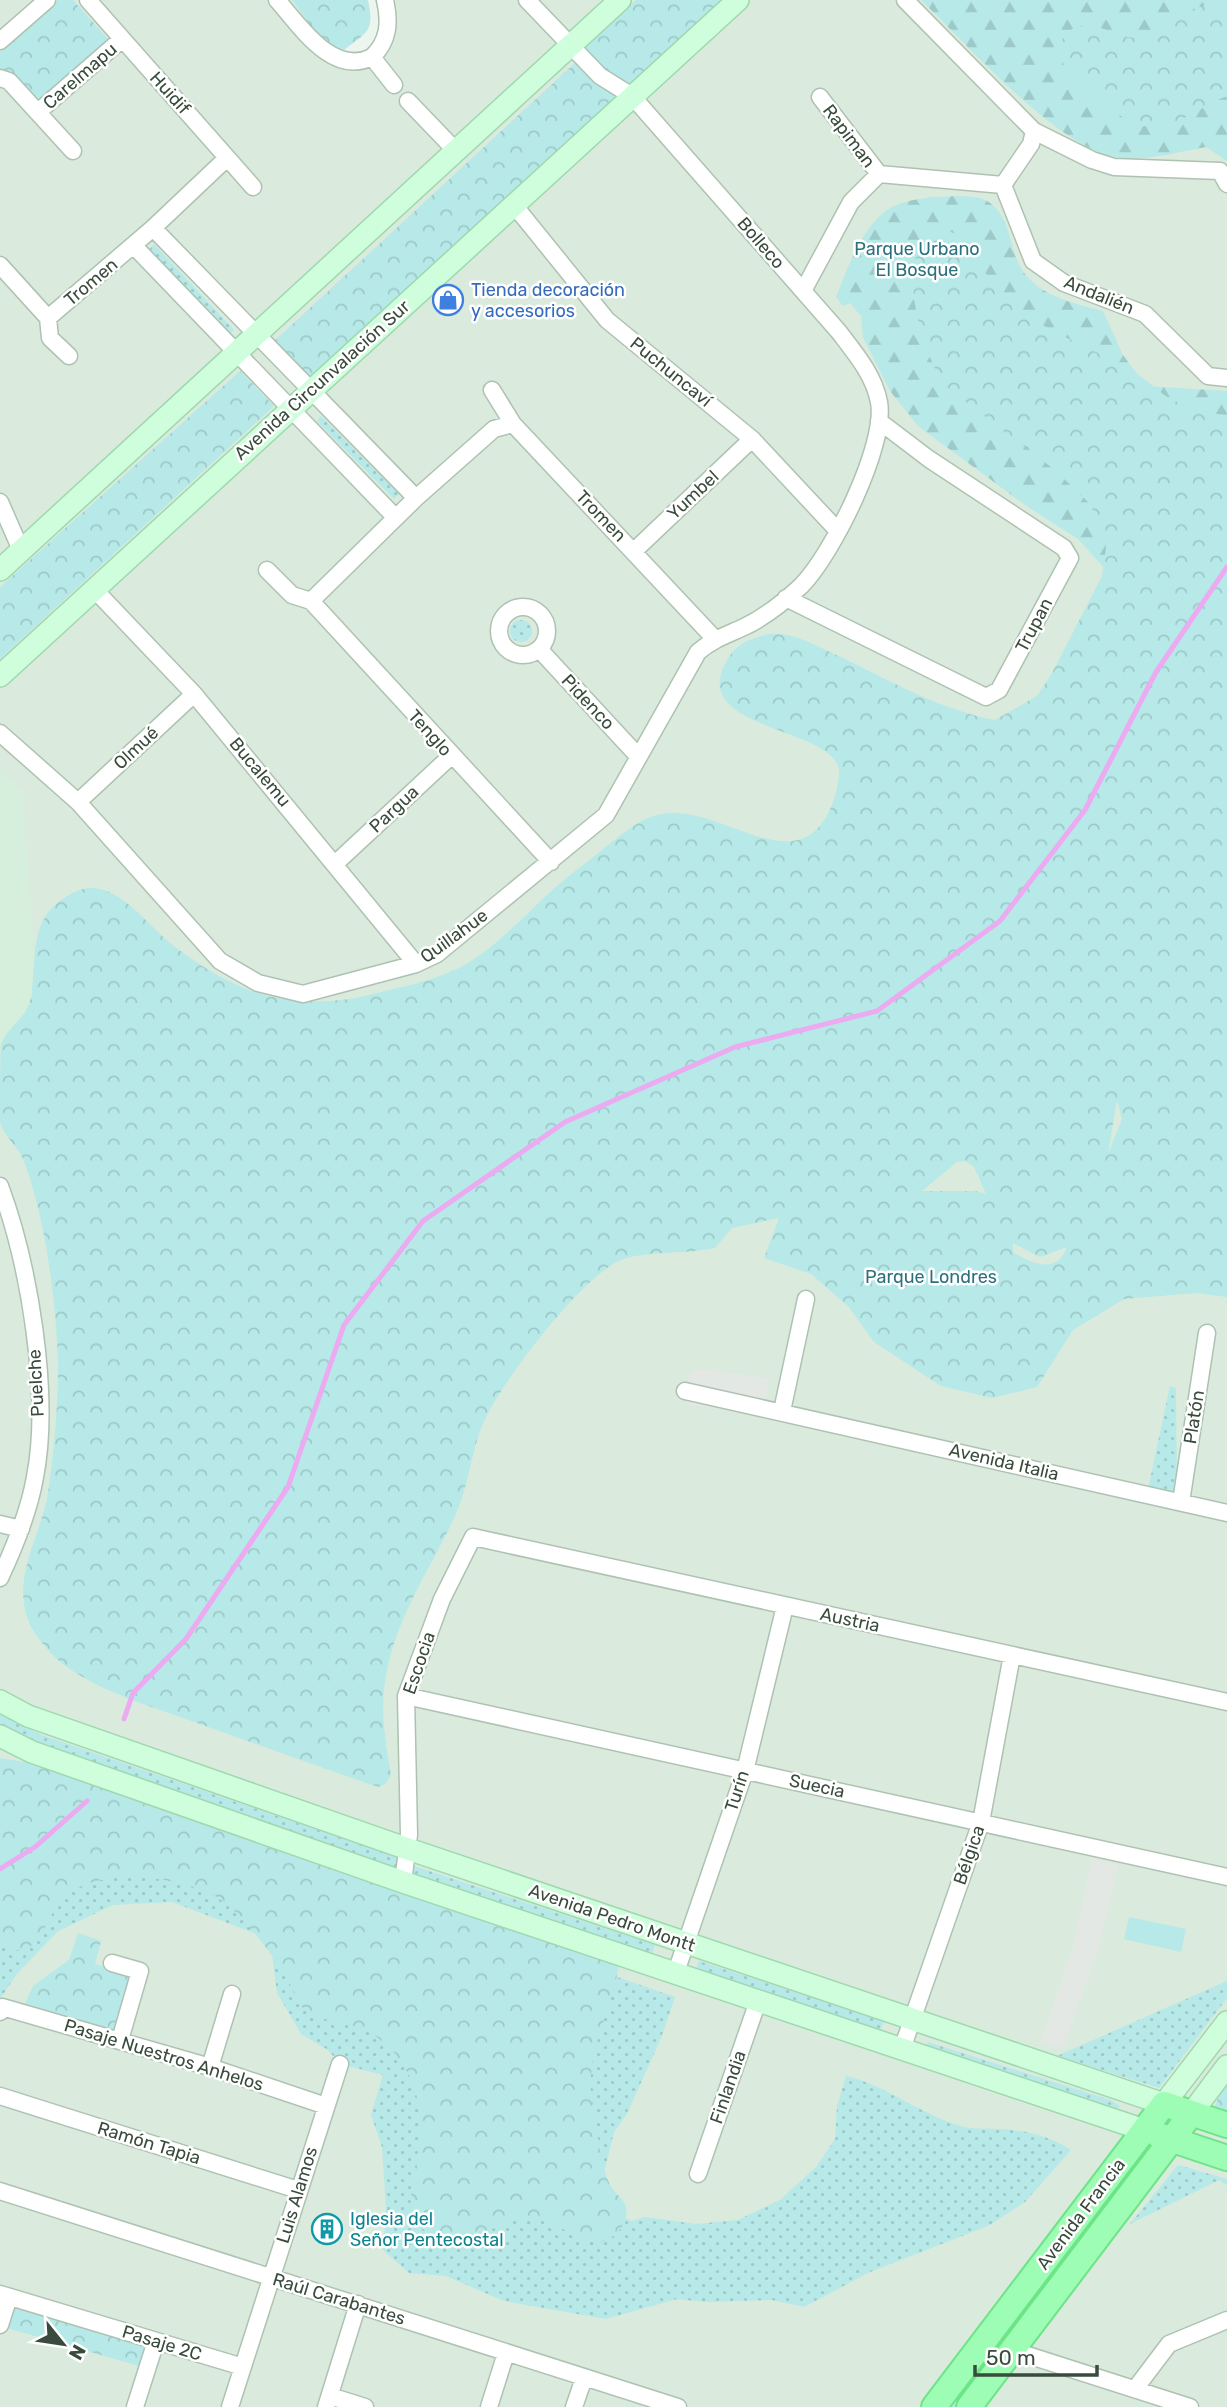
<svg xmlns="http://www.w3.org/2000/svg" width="1227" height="2407" viewBox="0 0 1227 2407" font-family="Rubik,sans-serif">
<defs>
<pattern id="grass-dots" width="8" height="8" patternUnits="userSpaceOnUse" patternTransform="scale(1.75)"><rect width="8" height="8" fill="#b6e9e8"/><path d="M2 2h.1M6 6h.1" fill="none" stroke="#9dc9c8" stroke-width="1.8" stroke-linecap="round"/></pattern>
<pattern id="forest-firs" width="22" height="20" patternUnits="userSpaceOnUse" patternTransform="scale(1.75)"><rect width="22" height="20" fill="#b6e9e8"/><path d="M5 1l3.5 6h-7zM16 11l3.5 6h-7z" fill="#9dc9c8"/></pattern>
<pattern id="park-crowns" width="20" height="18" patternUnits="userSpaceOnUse" patternTransform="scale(1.75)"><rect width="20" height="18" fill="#b6e9e8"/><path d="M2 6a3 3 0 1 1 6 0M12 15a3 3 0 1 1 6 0" fill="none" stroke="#9dc9c8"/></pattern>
</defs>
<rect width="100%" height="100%" fill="#ecf6ee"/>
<path fill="#daeadd" d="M0,0H293L328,40L348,51H365L377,40L381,25L375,0H1227V2407H0Z"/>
<path fill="#d6efdc" d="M0,771L22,790L39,1022L0,1051Z"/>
<path fill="url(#grass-dots)" d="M154,244L234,330L226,337L148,251Z
M321,416L399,494L394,499L317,421Z
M510 631a11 11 0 1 1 22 0a11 11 0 1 1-22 0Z
M1170,1386L1176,1388L1177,1496L1148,1489Z
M0,1714L39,1734L399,1858V1870L0,1730Z
M0,1792L539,1950L675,1997L661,2038L627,2114L614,2132L598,2197L604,2209L632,2221L645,2217L696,2224L738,2220L780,2200L816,2167L835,2139L837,2106L846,2076C886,2085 921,2115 961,2126C973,2130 986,2128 999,2129C1028,2131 1047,2135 1071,2150L1025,2202L990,2225L870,2272L804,2307L772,2300L705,2302L677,2299L606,2319L504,2301L446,2276L409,2273L383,2250L386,2208L382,2147L371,2115L383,2075L340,2064L328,2050L301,2034L277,1993L270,1939L172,1902L113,1905L58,1931L17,1974L0,1999Z
M414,1866L655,1945L651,1957L413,1877Z
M699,1961L884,2021L880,2031L696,1970Z
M1227,1981V1998L1159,2088L1057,2056Z
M928,2042L1110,2100L1120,2106L1116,2110L925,2049Z
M1140,2153L1032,2310L1024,2303Z
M1178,2165L1227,2179V2185L1219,2180L1130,2224Z
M997,2341L1002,2347L957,2407H947Z"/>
<path fill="url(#forest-firs)" d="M921,0H1227V161L1206,147C1177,152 1145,162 1116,157C1059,149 965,42 921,0Z
M931,197C972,197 995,188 1009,234C1012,245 1016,260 1022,270C1040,297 1074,303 1103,311L1123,355L1146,386L1227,391V458L1114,511L1109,573L1078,539L1025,505L918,426L890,391L863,337L861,316L850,303L843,306L836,297C849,266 864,217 899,204C909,200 921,199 931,197Z"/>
<path fill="url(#park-crowns)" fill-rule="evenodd" d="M58,0H73L109,40L42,101L35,100L0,72V51Z
M292,0H368C375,32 367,32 344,50L323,42Z
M636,0H723L627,88L604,73L583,49Z
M1227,0V96C1205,104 1182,124 1158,126C1152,127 1142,126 1137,125C1121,120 1066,73 1060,58C1058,50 1061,38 1067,33C1092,11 1115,42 1138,37C1154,34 1166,20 1181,14C1195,7 1212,4 1227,0Z
M577,61L616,98L307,381L270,345Z
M951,232C978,241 979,269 996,289C1030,328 1094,347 1137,374C1149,381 1159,393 1171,399C1189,408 1208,414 1227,415V1297L1195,1293L1124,1299L1073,1330L1037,1387L992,1398L941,1386L874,1342L848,1306L811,1274L764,1258L779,1218L732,1228L715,1248C689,1254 641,1251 621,1260C582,1276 507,1376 487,1415C471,1446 470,1484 455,1516C431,1568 398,1614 387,1670C379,1705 385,1741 391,1775L385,1784L378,1787C317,1766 257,1744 197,1723C154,1707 105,1694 67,1667C55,1659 41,1643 33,1630C7,1583 40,1539 48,1494C54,1452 58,1409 58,1366C57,1312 48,1241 33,1189C30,1177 25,1163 20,1153C13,1142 2,1133 0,1121C0,1109 0,1055 1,1044C10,1022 29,1020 32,991C37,949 29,914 75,892C111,874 146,923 170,943C189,958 213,974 235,984C277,1004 328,1006 373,994C401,987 433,981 459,968C496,949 526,913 557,886C573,872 590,860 607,846C624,833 640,818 662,814C724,802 806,895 836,793C837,788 840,774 839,768C827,728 701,729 722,671C727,658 733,649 745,642C748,641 766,634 769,634C793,631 820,648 841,657C890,681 941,710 995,720L1037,696L1051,675L1102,576L1106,547L1101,526L1089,503L1056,471L944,385C925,355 902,285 919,250C925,238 940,235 951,232ZM1117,1100L1122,1119L1108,1154ZM966,1161L974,1167L986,1194L976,1191H922L957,1162ZM1013,1243L1040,1257L1067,1247C1057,1275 1032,1264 1013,1252Z
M240,371L274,406L0,659V587Z
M0,1758L64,1768L620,1956C615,2010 582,2050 593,2107C598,2131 599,2161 609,2183C613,2192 623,2198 626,2207C628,2216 624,2226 617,2233C593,2257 564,2225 541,2219C503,2210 470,2256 432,2236C423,2231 412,2219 411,2208C409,2198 414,2184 415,2173C419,2149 422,2113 415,2090C402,2053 378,2030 340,2022C329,2020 315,2018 306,2011C296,2003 292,1986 285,1975C271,1952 234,1903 209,1893C169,1876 109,1868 70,1892C44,1908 44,1968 0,1945Z
M78,1933L101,1941L95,1964L132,1974L117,2032L24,2006L33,1986L69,1960Z
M1227,2084V2117L1213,2112L1219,2095Z
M13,2308L145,2346L139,2366L7,2328Z"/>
<path fill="#b6e9e8" d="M1129,1917L1186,1929L1181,1952L1124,1939Z"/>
<path fill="#e3e8e4" d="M696,1369L769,1378L763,1415L690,1405L684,1400L689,1374Z
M1092,1857L1118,1864L1102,1937L1064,2047H1054L1040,2042L1072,1951Z"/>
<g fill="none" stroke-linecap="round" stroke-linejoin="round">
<path stroke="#ecaaf1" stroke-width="5" d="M124,1719L133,1693L186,1639L288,1487L344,1325L423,1221L565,1122L735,1047L877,1011L1000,921L1085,810L1156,672L1227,567
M0,1869L35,1847L87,1801"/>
<g stroke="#aec2b2" stroke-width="19">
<path id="street" d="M88,0L253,187
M277,0C300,26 333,77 372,57L394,85
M905,0L1034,131L1092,160L1114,167L1220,171L1227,184
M0,41L47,0
M372,57C389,41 390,22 385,0
M0,78L9,81L73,151
M820,97L879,174
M408,101L456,151
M38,112L122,39
M1003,185L1033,261L1064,283L1145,314L1208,376L1227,378
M1003,185L1031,144L1034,131
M514,205L607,320L752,439L838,531
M153,228L416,498
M133,245L395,517
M0,265L48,318L153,228L227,158
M803,291L851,202L879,174L1003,185
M48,318L50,338L69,356
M492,390L513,424L714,638
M0,502L21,550
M634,551L752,439
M267,570L292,595L311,601L551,862
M94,589L194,694L416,964
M786,598L986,697L999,690L1070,558L1064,548L929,459L879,421
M311,601L416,498L494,429L513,424
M499 631a24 24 0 1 1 48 0a24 24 0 1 1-48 0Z
M539,649L637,755
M0,733L78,802L220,961L258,983L303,994L416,964L437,954L606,815L698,652C713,639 727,635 744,627C763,618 786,600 801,586C832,555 887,445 879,402C874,375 855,353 839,332L632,96L600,76L527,0
M78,802L194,694
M336,863L451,756
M0,1186C29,1264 51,1394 35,1477C29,1512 15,1546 0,1578
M685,1391L1227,1513
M782,1411L806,1299
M1181,1502L1207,1333
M0,1524L21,1529
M406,1696L1227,1877
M403,1882L409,1835L406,1696L442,1599L473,1537L1227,1702
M112,1963L140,1971L120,2040
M676,1972L745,1771L785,1606
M0,2012L2,2007L210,2067L326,2106
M902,2049L981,1822L1012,1655
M210,2067L232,1994
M0,2096L298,2190
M698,2174L758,2001
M0,2191L678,2407
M0,2294L243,2367
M0,2325L9,2297
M1012,2350L1190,2407
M1135,2389L1169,2344L1227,2320
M330,2396L365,2407
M135,2407L156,2341
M230,2407L340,2064
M326,2407L358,2304
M489,2407L506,2353
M574,2407L584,2378"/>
</g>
<g stroke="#9fd8ae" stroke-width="24">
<path id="secondary" d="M0,570L620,0
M0,676L738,0
M0,1701L28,1716L408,1849L1164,2104L1227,2022
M0,1736L32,1752L403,1882L1144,2130
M1191,2114L1227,2066"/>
</g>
<g stroke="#6ce487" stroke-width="28">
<path id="primary" d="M1158,2135L1227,2158
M934,2407L1164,2104L1227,2125
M969,2407L1191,2114"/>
</g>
<use href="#street" stroke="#fff" stroke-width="16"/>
<use href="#secondary" stroke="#cefedb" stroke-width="21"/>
<use href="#primary" stroke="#9efdb5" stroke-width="24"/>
</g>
<defs>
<g id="shop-ring" transform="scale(1.575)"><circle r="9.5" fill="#fff" stroke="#3f7fe0" stroke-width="1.5"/><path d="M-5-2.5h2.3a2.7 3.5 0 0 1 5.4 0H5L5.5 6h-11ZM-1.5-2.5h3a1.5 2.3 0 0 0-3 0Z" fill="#3f7fe0"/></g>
<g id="building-ring" transform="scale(1.575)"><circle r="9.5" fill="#fff" stroke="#0f9aa8" stroke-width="1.5"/><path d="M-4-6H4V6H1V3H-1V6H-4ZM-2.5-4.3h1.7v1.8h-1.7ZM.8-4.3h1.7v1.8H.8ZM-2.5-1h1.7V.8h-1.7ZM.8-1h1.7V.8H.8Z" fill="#0f9aa8"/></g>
</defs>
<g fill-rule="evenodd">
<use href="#shop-ring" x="448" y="300"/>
<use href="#building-ring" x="327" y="2229"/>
</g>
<g text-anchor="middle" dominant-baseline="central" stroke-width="5" stroke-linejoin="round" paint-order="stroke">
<g font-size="18" fill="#394b3c" stroke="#fff">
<text transform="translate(80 76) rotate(-41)">Carelmapu</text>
<text transform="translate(170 93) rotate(48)">Huidif</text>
<text transform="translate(849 136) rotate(53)">Rapiman</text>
<text transform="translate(761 243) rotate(49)">Bolleco</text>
<text transform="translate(91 282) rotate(-40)">Tromen</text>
<text transform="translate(1099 295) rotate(22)">Andalién</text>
<text transform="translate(671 372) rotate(39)">Puchuncaví</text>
<text transform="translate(322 380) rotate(-42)">Avenida Circunvalación Sur</text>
<text transform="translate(693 495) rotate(-43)">Yumbel</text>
<text transform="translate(601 516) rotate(46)">Tromen</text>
<text transform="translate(1034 625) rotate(-62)">Trupan</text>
<text transform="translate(588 702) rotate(47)">Pidenco</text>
<text transform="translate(430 733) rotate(48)">Tenglo</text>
<text transform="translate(136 748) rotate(-43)">Olmué</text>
<text transform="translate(260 772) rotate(50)">Bucalemu</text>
<text transform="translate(394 809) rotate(-43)">Pargua</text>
<text transform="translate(454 936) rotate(-36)">Quillahue</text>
<text transform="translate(36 1383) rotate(-93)">Puelche</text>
<text transform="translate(1194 1417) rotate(-81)">Platón</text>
<text transform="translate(1004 1462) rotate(13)">Avenida Italia</text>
<text transform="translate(850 1620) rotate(12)">Austria</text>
<text transform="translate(419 1663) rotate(-71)">Escocia</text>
<text transform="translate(817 1786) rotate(12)">Suecia</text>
<text transform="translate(737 1791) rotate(-72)">Turín</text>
<text transform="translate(969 1855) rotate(-71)">Bélgica</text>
<text transform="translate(612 1918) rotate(19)">Avenida Pedro Montt</text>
<text transform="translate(164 2055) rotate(17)">Pasaje Nuestros Anhelos</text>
<text transform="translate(728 2087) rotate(-71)">Finlandia</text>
<text transform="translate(149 2143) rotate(17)">Ramón Tapia</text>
<text transform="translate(297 2195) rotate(-73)">Luis Alamos</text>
<text transform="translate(1081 2214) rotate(-53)">Avenida Francia</text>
<text transform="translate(339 2299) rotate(17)">Raúl Carabantes</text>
<text transform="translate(162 2343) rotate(17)">Pasaje 2C</text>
</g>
<g font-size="18" fill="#2b717d" stroke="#fff">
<text x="917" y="249">Parque Urbano<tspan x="917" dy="21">El Bosque</tspan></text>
<text x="931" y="1277">Parque Londres</text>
</g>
<g font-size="18" fill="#366cbe" stroke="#fff" text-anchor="start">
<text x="471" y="290">Tienda decoración<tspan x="471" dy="21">y accesorios</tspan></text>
</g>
<g font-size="18" fill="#0d838f" stroke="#fff" text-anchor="start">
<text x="350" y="2219">Iglesia del<tspan x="350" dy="21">Señor Pentecostal</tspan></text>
</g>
</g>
<g transform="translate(63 2344) rotate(120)" stroke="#ffffff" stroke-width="5" paint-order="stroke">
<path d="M0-5L12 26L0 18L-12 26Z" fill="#394b3c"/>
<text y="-10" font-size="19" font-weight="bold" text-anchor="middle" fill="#394b3c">N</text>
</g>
<path d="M975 2365v10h122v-10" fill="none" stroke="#394b3c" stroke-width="3.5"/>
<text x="986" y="2365" font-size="21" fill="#394b3c" stroke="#ffffff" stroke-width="5" paint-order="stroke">50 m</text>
</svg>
